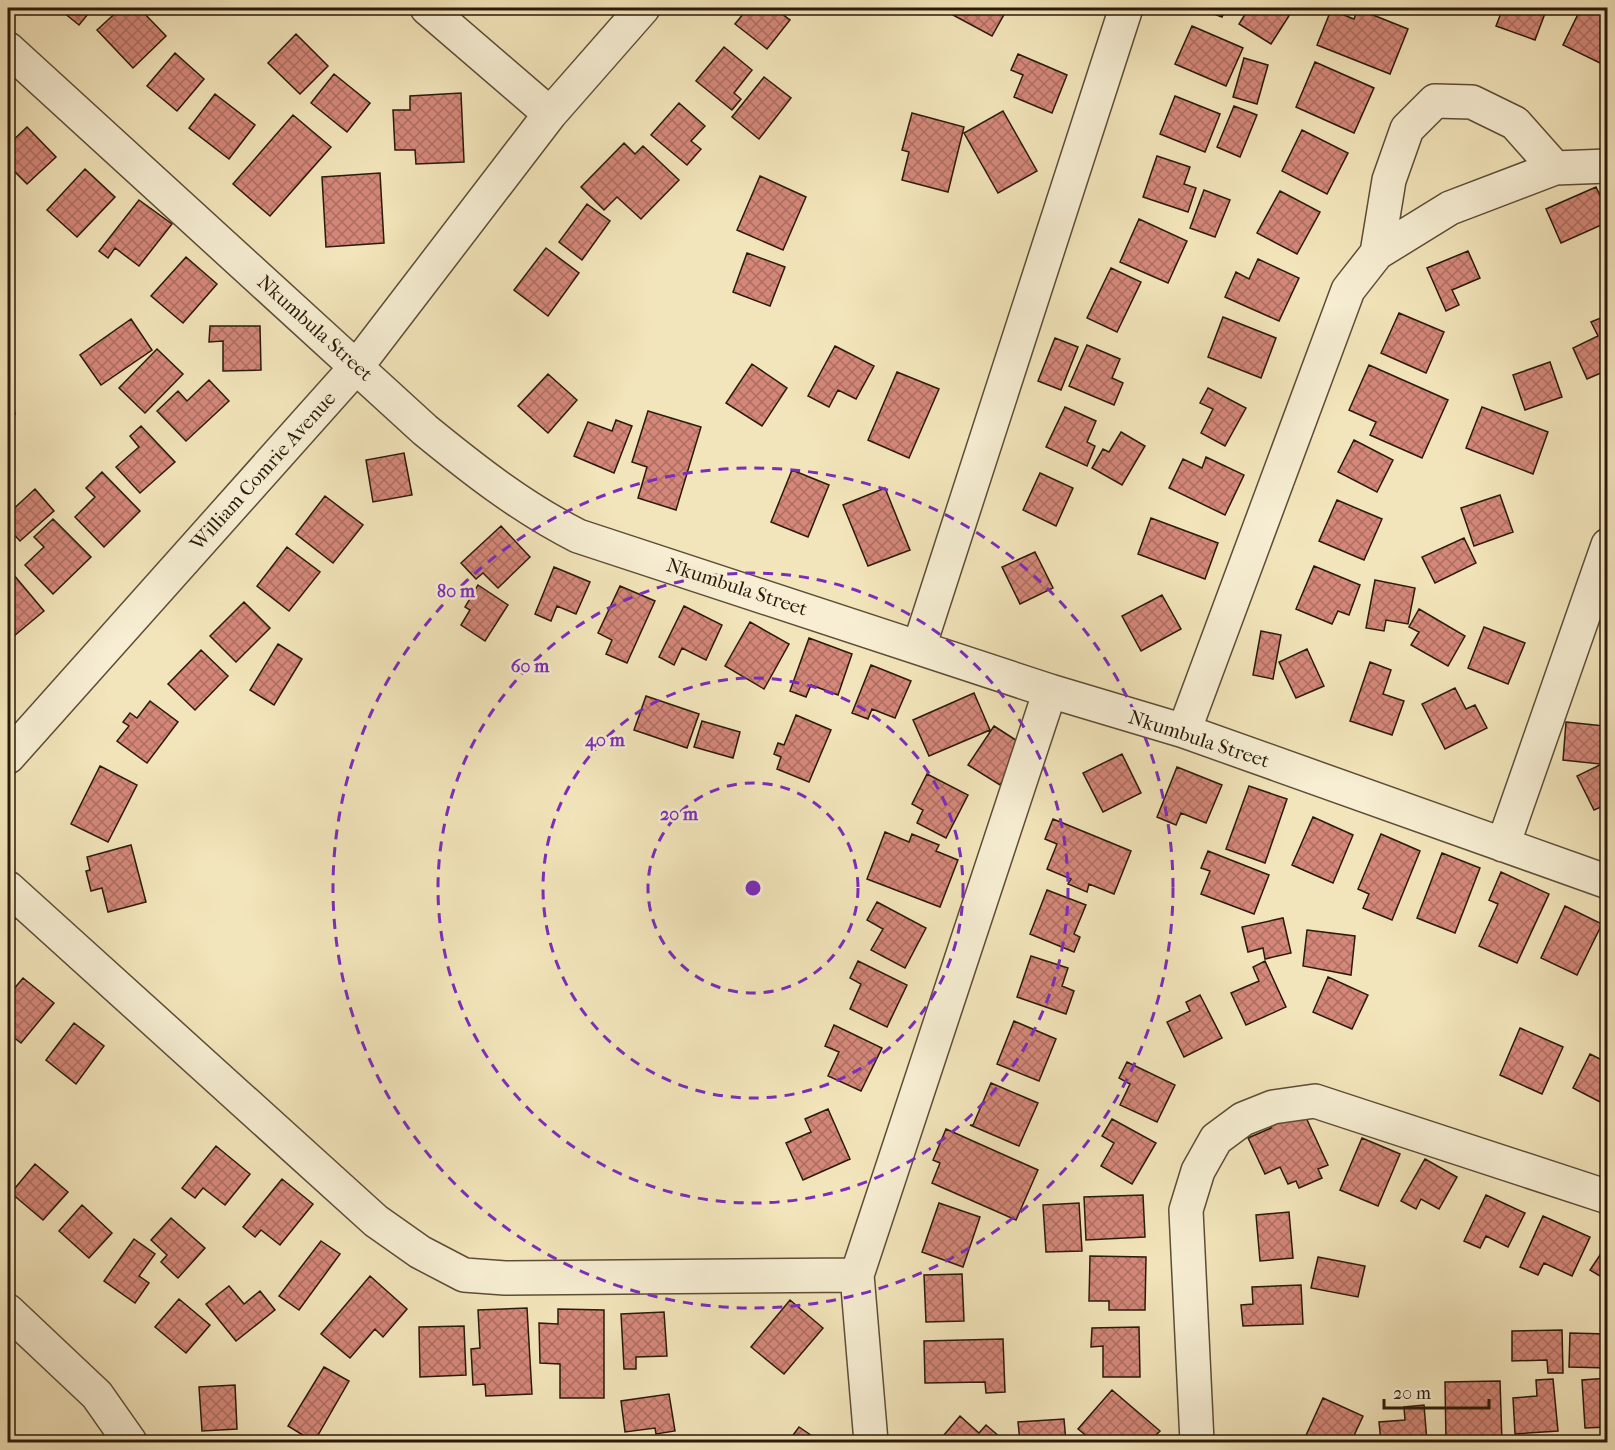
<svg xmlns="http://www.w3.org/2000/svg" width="1615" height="1450" viewBox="0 0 1615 1450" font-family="'IM FELL French Canon',serif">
<defs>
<pattern id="building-cross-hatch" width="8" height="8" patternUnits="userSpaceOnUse" patternTransform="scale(1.5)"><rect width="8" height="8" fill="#d5887a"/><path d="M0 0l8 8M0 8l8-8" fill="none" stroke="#ad6e62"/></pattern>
</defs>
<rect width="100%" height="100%" fill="#f3e5bb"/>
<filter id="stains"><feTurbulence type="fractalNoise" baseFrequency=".00333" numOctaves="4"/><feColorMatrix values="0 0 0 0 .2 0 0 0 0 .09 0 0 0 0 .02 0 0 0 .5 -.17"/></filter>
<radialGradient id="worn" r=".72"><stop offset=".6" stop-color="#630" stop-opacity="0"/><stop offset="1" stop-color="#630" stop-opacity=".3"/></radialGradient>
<path fill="url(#building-cross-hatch)" stroke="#2a1a0a" stroke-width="1.5" d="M58,8H93L79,25Z
M121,8H139L166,36L133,68L97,30Z
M748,8H774L790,20L767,49L735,24Z
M940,8H1001L1006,11L992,36Z
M1198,8H1226L1222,17Z
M1249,8H1294L1271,44L1239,24Z
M1503,8H1547L1535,40L1496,26Z
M1581,8H1595L1608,13V47L1600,63L1563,45Z
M1358,9L1408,29L1390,74L1317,45L1331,10L1354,19Z
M1192,26L1243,48L1226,86L1175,64Z
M296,34L328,66L300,94L268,63Z
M724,47L752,70L734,93L741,99L732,110L696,81Z
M175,53L204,79L177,111L147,86Z
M1018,54L1067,75L1052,113L1014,97L1023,75L1011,70Z
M1244,58L1268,65L1257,104L1233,97Z
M1315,62L1374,88L1354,133L1296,107Z
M334,74L370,103L347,132L311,103Z
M764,77L791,98L759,139L732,117Z
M461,93L464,162L416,164L415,150H395L393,110H410V96Z
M215,94L255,125L229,159L189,128Z
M1175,96L1220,114L1205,152L1160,134Z
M679,103L705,126L691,141L701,149L687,165L651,135Z
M1234,106L1257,115L1240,157L1217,147Z
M1003,111L1037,171L998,193L964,133Z
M912,113L964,127L948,192L902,180L909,152L902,150Z
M293,115L331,147L270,216L233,184Z
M27,127L56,157L27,184L12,169L8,173V145Z
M1302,130L1348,153L1327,194L1282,171Z
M624,143L635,154L643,146L679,180L641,219L617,197L604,210L581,187Z
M1157,156L1190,167L1184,184L1196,188L1188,212L1143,197Z
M85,169L115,197L77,237L47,210Z
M380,173L384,243L326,247L322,177Z
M760,176L806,197L783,250L737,230Z
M1596,187L1608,212V222L1561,243L1546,209Z
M1204,190L1230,200L1215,237L1190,228Z
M1280,191L1320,212L1297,254L1257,233Z
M139,200L172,224L139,266L115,248L108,258L99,251Z
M587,204L610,221L582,260L559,242Z
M1139,219L1187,241L1168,283L1120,262Z
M546,248L579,273L548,316L514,290Z
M1468,251L1480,278L1452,290L1459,305L1446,311L1427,268Z
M747,253L785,267L770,306L733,292Z
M186,257L217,284L183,323L151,296Z
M1258,259L1299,278L1279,321L1225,297L1236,272L1249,279Z
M1111,268L1141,282L1117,332L1087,318Z
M8,306H10L13,345H8Z
M1399,313L1444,332L1426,373L1381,353Z
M1608,315V370L1587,379L1573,348L1598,336L1591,322Z
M1223,317L1276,338L1261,378L1208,357Z
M131,319L152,350L101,385L80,355Z
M210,326H260L261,370L223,371V341L209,342Z
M1055,338L1078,347L1061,390L1038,381Z
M1087,345L1120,359L1112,378L1123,383L1114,405L1069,386Z
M835,346L874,366L856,399L838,390L829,407L808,396Z
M157,349L183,374L145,413L119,388Z
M1550,362L1562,397L1525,410L1513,375Z
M752,364L787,388L762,426L726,403Z
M1369,365L1448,400L1422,458L1370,435L1376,422L1349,410Z
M897,372L939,389L909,458L868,440Z
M548,374L577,400L548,433L518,406Z
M8,380L15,414L8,415Z
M209,380L229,401L186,441L157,411L178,391L187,401Z
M1208,388L1246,408L1225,446L1201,433L1213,409L1200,403Z
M1065,407L1096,421L1087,442L1095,446L1087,466L1046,447Z
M1482,407L1548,432L1533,474L1466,448Z
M648,411L701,427L676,510L638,498L647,467L632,462Z
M616,420L632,426L614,473L574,456L588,422L612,431Z
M141,426L175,462L140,493L116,467L139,447L130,436Z
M1121,432L1145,446L1122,485L1092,468L1103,449L1109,452Z
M1354,440L1393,460L1377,492L1338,472Z
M404,453L412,495L373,502L366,460Z
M1206,457L1244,475L1225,515L1169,488L1183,459L1202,468Z
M792,470L829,485L808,537L771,522Z
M102,472L140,511L104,547L75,517L95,497L86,488Z
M1040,473L1073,488L1056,526L1023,510Z
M885,488L910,550L868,566L843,505Z
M35,489L54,511L20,541L8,528V514Z
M1500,495L1513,532L1474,546L1461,508Z
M325,496L363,525L333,563L296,534Z
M1337,500L1382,519L1364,560L1319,541Z
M1151,518L1218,543L1205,579L1138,554Z
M53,519L91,557L53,594L25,565L44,547L34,537Z
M501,526L530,557L498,588L483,573L476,579L461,563Z
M1464,538L1476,563L1435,583L1422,557Z
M287,547L320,572L289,611L257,586Z
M1035,552L1053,588L1020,604L1002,567Z
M1314,566L1360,585L1349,615L1338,611L1332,624L1296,609Z
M554,567L590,582L576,614L557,606L551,621L535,614Z
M8,568L44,611L8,641Z
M1375,580L1415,588L1408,624L1386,620L1384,631L1366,628Z
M478,585L508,605L485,641L461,625L470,610L465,607Z
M620,586L655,601L627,663L606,654L612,640L598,633Z
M1162,595L1181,629L1141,651L1122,616Z
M244,602L270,628L236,662L210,636Z
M684,606L722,625L706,660L682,648L674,665L659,657Z
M1419,609L1465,636L1448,666L1411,645L1419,632L1409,627Z
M750,622L789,644L764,689L725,666Z
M1484,627L1525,643L1508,684L1468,668Z
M1261,631L1281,635L1273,679L1253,675Z
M809,638L852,654L838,695L811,685L806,697L790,691Z
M278,644L302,659L274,705L250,690Z
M1307,649L1324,686L1296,698L1279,662Z
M201,650L228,676L195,710L168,684Z
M1370,662L1391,670L1383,694L1404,701L1392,735L1350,721Z
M871,665L911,681L895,718L872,709L868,719L852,713Z
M1455,688L1466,709L1475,705L1487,728L1445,749L1422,704Z
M974,693L990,730L929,756L913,720Z
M646,696L699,714L687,748L634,730Z
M150,701L178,722L147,763L117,741L129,726L123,722L130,713L137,718Z
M796,715L831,730L809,782L777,769L781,757L774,754L778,743L784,745Z
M702,721L740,732L733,758L694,747Z
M1566,722L1604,726L1600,764L1563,760Z
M994,726L1025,746L1000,785L968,765Z
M1122,754L1141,793L1103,812L1083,773Z
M1608,761V804L1594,810L1577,776Z
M100,766L137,785L108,842L71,824Z
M1177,767L1222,785L1206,823L1181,813L1176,825L1157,817Z
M927,774L968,795L946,838L917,823L923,810L912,804Z
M1249,786L1287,799L1265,863L1226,849Z
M1313,817L1353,835L1333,883L1292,865Z
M1053,819L1131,851L1114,894L1089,884L1087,892L1068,884L1071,879L1047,869L1057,844L1045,839Z
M885,832L909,842L912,834L939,845L936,851L958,860L940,907L867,879Z
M1381,834L1420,851L1392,920L1363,908L1369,894L1358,889Z
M131,845L146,902L108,912L102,888L91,891L86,871L90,870L87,857Z
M1208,851L1269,875L1254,914L1201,894L1210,871L1201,868Z
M1442,853L1480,868L1455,933L1417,918Z
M1501,872L1549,894L1517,963L1479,946L1498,904L1489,900Z
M1047,890L1086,905L1074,934L1080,937L1074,952L1030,934Z
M877,902L926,928L905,968L871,950L883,929L867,920Z
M1565,906L1602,924L1577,975L1541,958Z
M8,910L17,916L8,931Z
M1283,918L1291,953L1265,959L1263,948L1248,952L1242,927Z
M1307,930L1355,936L1351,975L1303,966Z
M1031,956L1068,968L1062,986L1074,991L1066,1014L1017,997Z
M858,961L907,985L887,1027L850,1009L861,984L850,978Z
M1265,961L1286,1007L1246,1025L1231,993L1259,981L1253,967Z
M1328,977L1368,995L1352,1029L1313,1012Z
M23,978L54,1003L21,1043L8,1033V996Z
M1200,995L1222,1038L1184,1057L1167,1022L1190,1011L1186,1002Z
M1014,1021L1056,1039L1039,1081L997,1064Z
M74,1023L104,1046L76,1084L46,1060Z
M834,1025L882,1048L861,1091L828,1076L839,1052L825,1046Z
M1520,1028L1563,1047L1542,1094L1500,1075Z
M1590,1054L1608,1063L1606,1105L1573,1088Z
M1127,1062L1175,1085L1157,1122L1120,1105L1130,1084L1119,1078Z
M991,1083L1038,1103L1019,1146L970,1125H973Z
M828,1109L850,1159L803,1180L786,1143L811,1132L805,1119Z
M1303,1111L1328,1165L1318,1169L1322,1178L1299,1188L1296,1181L1288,1184L1280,1167L1265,1174L1248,1138L1271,1128L1265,1117Z
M1112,1119L1156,1143L1132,1184L1101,1166L1114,1143L1102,1136Z
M946,1129L1038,1170L1016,1220L932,1183L940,1163L933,1160Z
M1362,1138L1400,1154L1378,1206L1340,1190Z
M216,1146L250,1174L225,1205L203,1188L195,1198L182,1188Z
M1425,1159L1457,1177L1439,1209L1421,1199L1416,1209L1401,1201Z
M35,1164L68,1192L43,1220L11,1193Z
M282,1179L313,1204L280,1245L261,1230L255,1237L243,1227Z
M1143,1195L1145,1237L1086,1240L1084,1197Z
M1486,1195L1525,1213L1508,1247L1486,1236L1480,1248L1464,1241Z
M939,1203L980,1217L963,1267L922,1252Z
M1079,1203L1082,1251L1046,1252L1043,1205Z
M82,1205L112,1233L89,1258L59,1231Z
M1289,1212L1293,1258L1260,1261L1256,1215Z
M1543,1216L1590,1237L1572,1276L1544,1263L1538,1275L1520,1267Z
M171,1218L205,1248L178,1278L161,1262L167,1255L151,1240Z
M134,1239L155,1254L139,1276L149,1283L135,1303L104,1281Z
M321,1241L340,1254L299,1310L279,1296Z
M1608,1243V1281L1590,1270Z
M1090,1256L1146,1257L1145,1310H1109V1301H1089Z
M1318,1257L1365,1266L1358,1297L1311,1288Z
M962,1274L964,1321L926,1322L924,1275Z
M370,1276L407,1309L383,1337L375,1329L350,1358L321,1334Z
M1301,1285L1303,1324L1243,1326L1241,1305L1253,1304L1252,1287Z
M229,1286L244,1304L260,1291L275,1310L236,1341L206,1304Z
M179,1299L210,1325L186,1353L155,1327Z
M790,1300L823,1328L784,1374L751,1347Z
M527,1308L532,1394L486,1396L485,1384L473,1385L471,1349L480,1348L478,1310Z
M558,1309L604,1310V1398H560V1364L540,1363L539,1323L558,1324Z
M664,1312L667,1356L636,1357V1369H624L621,1314Z
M464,1326L466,1375L420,1377L419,1327Z
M1139,1327L1140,1377H1103V1346L1091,1347L1092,1328Z
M1562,1330L1563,1373H1548L1547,1360L1512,1361V1331Z
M1570,1333L1608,1334V1368L1569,1367Z
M1003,1339L1005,1392L986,1393L985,1382L925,1383L924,1341Z
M324,1367L349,1381L314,1442L288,1426Z
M1608,1378V1427L1585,1428L1582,1380Z
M1553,1379L1558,1431L1515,1434L1513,1398L1537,1396L1536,1380Z
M1500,1381L1502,1442H1446L1445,1382Z
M235,1385L237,1429L202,1431L199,1387Z
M1112,1390L1160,1431L1149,1442H1094L1078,1429Z
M669,1394L675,1431L656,1434L655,1428L625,1432L621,1401Z
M1323,1398L1363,1416L1351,1442H1303Z
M1424,1405L1427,1442H1381L1379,1422L1405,1420L1404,1407Z
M960,1416L979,1433L986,1425L1000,1437L996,1442H938Z
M1064,1419L1066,1442H1020L1018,1422Z
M799,1427L821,1442H788Z
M529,1436L530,1442H481V1441Z
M665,1438V1442H620V1441Z"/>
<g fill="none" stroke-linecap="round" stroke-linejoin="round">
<g stroke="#5c4d36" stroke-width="36">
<path id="minor" d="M427,8L550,114
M8,49L425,430C474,470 521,507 578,536L1050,691L1184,731L1608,882
M1377,253L1389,180L1407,129L1435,101L1472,102L1515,123L1555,168
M919,647L1126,8
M1184,731L1348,290L1377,253L1450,208L1555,168L1608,166
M8,757L357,366L550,114L643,8
M1503,845L1608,545
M8,888L376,1221L420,1252L464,1275L505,1278L857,1275
M8,1311L97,1395L130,1442
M871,1442L857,1275L1050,691
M1197,1442L1186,1210L1198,1171L1216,1139L1243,1119L1273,1107L1315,1101L1608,1197"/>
</g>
<use href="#minor" stroke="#f7eed3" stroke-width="33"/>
</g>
<g fill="none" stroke="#7b2cbf" stroke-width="3" stroke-dasharray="10 8">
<circle cx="753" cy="888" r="105"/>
<circle cx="753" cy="888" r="210"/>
<circle cx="753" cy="888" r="315"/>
<circle cx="753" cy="888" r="420"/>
</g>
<g text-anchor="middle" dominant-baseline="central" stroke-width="5" stroke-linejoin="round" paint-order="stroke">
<g font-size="20" fill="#2a1a0a" stroke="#f7eed3">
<text transform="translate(315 328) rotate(42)">Nkumbula Street</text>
<text transform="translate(263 471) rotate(-48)">William Comrie Avenue</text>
<text transform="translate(737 587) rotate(18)">Nkumbula Street</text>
<text transform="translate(1199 739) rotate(18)">Nkumbula Street</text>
</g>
</g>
<circle cx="753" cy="888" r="9" fill="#7b2cbf" stroke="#f7eed3" stroke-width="3"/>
<g font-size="18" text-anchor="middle" font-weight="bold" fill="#7b2cbf" stroke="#f7eed3" stroke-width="5" stroke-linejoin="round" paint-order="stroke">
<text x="456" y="597">80 m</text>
<text x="530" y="672">60 m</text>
<text x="605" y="746">40 m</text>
<text x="679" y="820">20 m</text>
</g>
<rect width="1615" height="1450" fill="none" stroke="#f3e5bb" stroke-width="30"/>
<rect x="9" y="9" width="1597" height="1432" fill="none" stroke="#2a1a0a" stroke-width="3"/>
<rect x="15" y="15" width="1585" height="1420" fill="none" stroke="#2a1a0a" stroke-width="1.5"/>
<path d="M1384 1399v9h105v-9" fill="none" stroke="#2a1a0a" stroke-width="3"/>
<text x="1393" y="1399" font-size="18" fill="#2a1a0a" stroke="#f7eed3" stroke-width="4.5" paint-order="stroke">20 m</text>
<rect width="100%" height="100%" filter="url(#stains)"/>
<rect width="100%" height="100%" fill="url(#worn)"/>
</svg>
